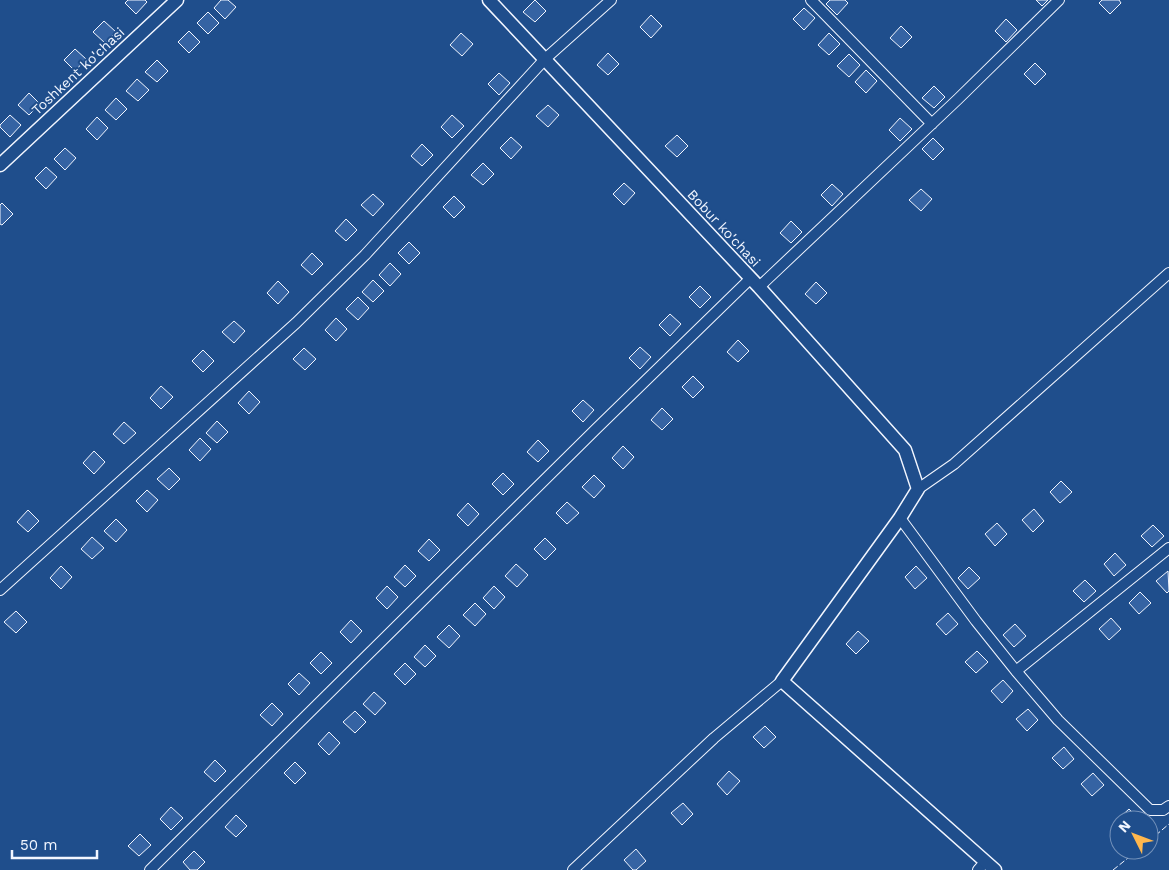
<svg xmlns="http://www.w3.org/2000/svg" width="1169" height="870" viewBox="0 0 1169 870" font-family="'Work Sans',sans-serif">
<rect width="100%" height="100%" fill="#1f4e8c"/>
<path fill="#3563a3" stroke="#f2f6ff" d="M128,0H145L147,2L136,14L125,3Z
M221,0H228L236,7L225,19L214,8Z
M535,0L546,11L535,22L523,12Z
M830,0H845L848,3L837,15L826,4Z
M1036,0H1048L1042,6Z
M1102,0H1119L1121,3L1110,14L1099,3Z
M804,8L815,18L804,30L793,19Z
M208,12L219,23L208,34L197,23Z
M651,15L662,26L651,38L640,27Z
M1006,19L1017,30L1006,42L995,31Z
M104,21L116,32L105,43L93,32Z
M901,26L912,37L901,48L890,38Z
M189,31L200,42L189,53L178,42Z
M461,33L473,44L462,56L450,45Z
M829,33L840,44L829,55L818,45Z
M75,49L86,59L75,71L64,60Z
M608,53L619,64L608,75L597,65Z
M849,54L860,65L849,77L837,66Z
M157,60L168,71L157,82L145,72Z
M1035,63L1046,74L1035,85L1024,74Z
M866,70L877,81L866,93L855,82Z
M499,73L510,83L499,95L488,84Z
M137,79L149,90L138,101L126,91Z
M934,86L945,97L934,108L922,98Z
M29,93L40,104L29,115L18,105Z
M116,98L127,109L116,120L105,110Z
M548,105L559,115L548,127L536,116Z
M10,115L21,125L10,137L0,127V125Z
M452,115L464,126L452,138L441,127Z
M97,117L108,128L97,140L86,129Z
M900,118L912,129L900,141L889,130Z
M677,135L688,146L677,157L665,146Z
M511,137L522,147L511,159L500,148Z
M933,138L944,149L933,160L922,149Z
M422,144L433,155L422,166L411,156Z
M65,148L76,158L65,170L54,159Z
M483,163L494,174L483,185L471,175Z
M46,167L57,177L46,189L35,178Z
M624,183L635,193L624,205L613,194Z
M832,184L843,194L832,206L821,195Z
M921,189L932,199L921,211L909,200Z
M373,194L384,204L373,216L361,205Z
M454,196L465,207L454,218L443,207Z
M2,203L13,214L2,225L0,224V205Z
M346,219L357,230L346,241L335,231Z
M791,221L802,232L791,243L780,233Z
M409,242L420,253L409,264L398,253Z
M312,253L323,264L312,275L301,265Z
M390,263L401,274L390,286L379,275Z
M373,280L384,291L373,302L362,292Z
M278,281L289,292L278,304L267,293Z
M816,282L827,293L816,304L805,294Z
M700,286L711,297L700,308L689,297Z
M358,297L369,308L358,320L346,309Z
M670,314L681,324L670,336L659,325Z
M336,318L347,329L336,341L325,330Z
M234,321L245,331L234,343L222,332Z
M738,340L749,351L738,362L727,352Z
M640,347L651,357L640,369L629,358Z
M304,348L316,359L305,370L293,359Z
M203,350L214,361L203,372L192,361Z
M693,376L704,387L693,398L682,387Z
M161,386L173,397L161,409L150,398Z
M249,391L260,402L249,414L238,403Z
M583,400L594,410L583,422L572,411Z
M662,408L673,419L662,430L651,420Z
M217,421L228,432L217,443L206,433Z
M124,422L136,433L124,444L113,434Z
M200,438L211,449L200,461L189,450Z
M538,440L549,451L538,462L527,452Z
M623,446L634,457L623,469L612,458Z
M94,451L105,462L94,474L83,463Z
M169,468L180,479L169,490L157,479Z
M503,473L514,484L503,495L492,484Z
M594,475L605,486L594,498L582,487Z
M1061,481L1072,492L1060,503L1050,492Z
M147,490L158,500L147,512L136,501Z
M567,502L579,513L567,524L556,513Z
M468,503L479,514L468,526L457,515Z
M1034,509L1044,521L1033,532L1022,520Z
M28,510L39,521L28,532L17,522Z
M116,519L127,530L116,542L104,531Z
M997,523L1007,534L995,546L985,534Z
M1153,525L1164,536L1152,547L1141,536Z
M92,537L104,548L92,559L81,549Z
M545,538L556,549L545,560L534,549Z
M429,539L440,550L429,561L418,551Z
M1115,553L1126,565L1114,576L1104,564Z
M516,564L528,575L517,587L505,576Z
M405,565L416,576L405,587L394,577Z
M61,566L72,577L61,589L50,578Z
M916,566L927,578L915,589L905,577Z
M969,567L980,578L968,589L958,578Z
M1168,571L1169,591L1167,593L1156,581Z
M1085,580L1096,591L1084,602L1073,591Z
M387,586L398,597L387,609L376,598Z
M494,586L505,597L494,609L483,598Z
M1140,592L1151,603L1139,614L1129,603Z
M475,603L486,614L475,626L463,615Z
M16,611L27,622L16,633L4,622Z
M948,613L958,624L946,635L936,624Z
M1111,618L1121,629L1109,640L1099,629Z
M351,620L362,631L351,643L340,632Z
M1015,624L1026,636L1014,647L1003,635Z
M449,625L460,636L449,648L437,637Z
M858,631L869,641L856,654L846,644Z
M425,645L436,656L425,667L414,657Z
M977,651L988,662L976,673L965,662Z
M321,652L332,663L321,674L310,663Z
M405,663L416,674L405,685L394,674Z
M299,673L310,683L299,695L288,684Z
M1003,680L1013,691L1002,703L991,691Z
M374,692L386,703L375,715L363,704Z
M272,703L283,714L272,726L260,715Z
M1028,709L1038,720L1027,731L1016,719Z
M355,711L366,722L355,733L343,722Z
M765,726L776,737L764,748L753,737Z
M329,732L340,743L329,755L318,744Z
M1064,747L1074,759L1063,769L1052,758Z
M215,760L226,771L215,782L204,772Z
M295,762L306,773L295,784L284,773Z
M729,771L740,781L727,795L717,784Z
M1093,773L1104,785L1092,796L1081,784Z
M683,803L693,814L682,825L671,813Z
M171,807L183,818L171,830L160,819Z
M1129,809L1139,820H1119V822L1117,820Z
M236,815L247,826L236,837L225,827Z
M140,834L151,845L139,856L128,846Z
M636,849L646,861L636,870H633L624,860Z
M194,851L205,862L197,870H190L183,862Z"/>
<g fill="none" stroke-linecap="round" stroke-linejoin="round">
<g stroke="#f2f6ff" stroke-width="12">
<path id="minor" d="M811,0L932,124
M759,287L958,99L1059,0
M918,489L954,464L1169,273
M900,518L976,621L1016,671L1058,720L1150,810H1163L1169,806
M0,590L296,323L365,255L545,59L611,0
M1016,671L1169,548
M150,870L597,428L751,278
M573,870L714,738L782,681
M978,870L985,862"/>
</g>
<g stroke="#f2f6ff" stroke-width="15">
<path id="tertiary" d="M489,0L759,287L905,450L918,489L900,518L782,681L995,870
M0,165L177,0"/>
</g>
<use href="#minor" stroke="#1f4e8c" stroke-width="10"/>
<use href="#tertiary" stroke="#1f4e8c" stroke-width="12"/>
<path stroke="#f2f6ff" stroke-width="1" stroke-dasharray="6 2.5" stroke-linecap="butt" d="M1149,841L1169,824
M1113,870L1138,850"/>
</g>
<g text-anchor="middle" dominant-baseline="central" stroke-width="4" stroke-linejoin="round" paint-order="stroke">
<g font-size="14" fill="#f2f6ff" stroke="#1f4e8c">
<text transform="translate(78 71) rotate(-43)">Toshkent ko'chasi</text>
<text transform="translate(724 228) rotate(47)">Bobur ko'chasi</text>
</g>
</g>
<g transform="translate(1134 835) rotate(312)"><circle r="24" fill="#1f4e8c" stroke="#7391ba"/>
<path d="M0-4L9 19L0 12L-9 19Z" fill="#ffb74d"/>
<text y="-8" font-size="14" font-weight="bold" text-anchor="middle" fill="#f2f6ff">N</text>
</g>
<path d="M12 850v8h85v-8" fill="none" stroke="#f2f6ff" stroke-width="2.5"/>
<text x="20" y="850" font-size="15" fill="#f2f6ff" stroke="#1f4e8c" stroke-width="4" paint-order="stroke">50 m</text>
</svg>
